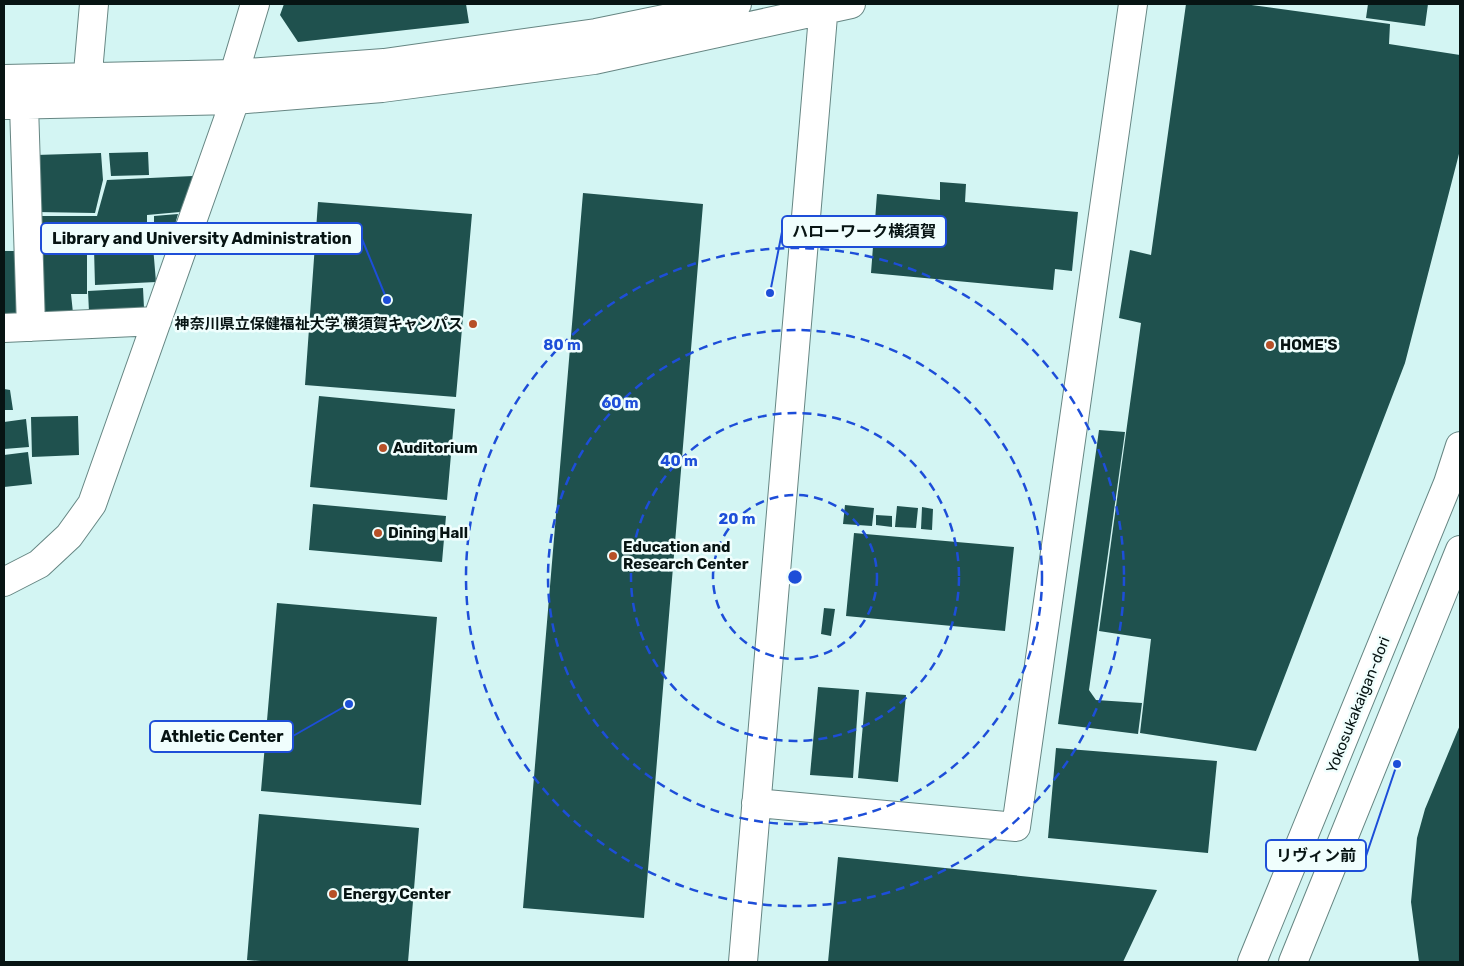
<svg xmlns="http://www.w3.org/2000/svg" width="1464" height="966" viewBox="0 0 1464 966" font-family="Rubik,'Noto Sans JP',sans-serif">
<rect width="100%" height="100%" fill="#d3f5f3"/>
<path fill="#1f514e" d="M284,4H466L469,23L298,42L280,15Z
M1186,4H1244L1390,24L1389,44L1460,55V150L1405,363L1256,751L1140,733L1151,639L1099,631L1141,323L1119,318L1130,250L1151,255Z
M1368,4H1428L1425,26L1366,18Z
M148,152L149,175L111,176L109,153Z
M101,153L103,180L95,213L37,212L36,155Z
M193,176L180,212L147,215V244L87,247V294H71L73,313L41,316L35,216H97L107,180Z
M940,182L966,184L965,202L1078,212L1072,271L1055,269L1053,290L871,273L877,194L940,200Z
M583,193L703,204L644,918L523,908Z
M318,202L472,214L456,397L305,385Z
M178,214L170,242H154V216Z
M153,246L156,282L95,285L94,249Z
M4,251H19L22,313L4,315Z
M143,288L144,308L89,312L88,291Z
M4,389L10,390L13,410H4Z
M319,396L455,409L447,500L310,487Z
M78,416L79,455L32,457L31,417Z
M26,419L29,447L4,449V422Z
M1099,430L1125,432L1089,690L1096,700L1142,703L1138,734L1058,724Z
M28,452L32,484L4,487V455Z
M313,504L446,516L442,562L309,550Z
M845,505L874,508L872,526L843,524Z
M897,506L918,508L916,528L895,527Z
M922,507L933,509L932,530L921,529Z
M876,515L892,516V527L876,525Z
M854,533L1014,547L1005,631L846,616Z
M277,603L437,617L421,805L261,791Z
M824,608L835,609L831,636L821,634Z
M818,687L859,690L853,778L810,775Z
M866,692L906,695L898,782L858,778Z
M1460,725V962H1419L1411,902L1417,838L1425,809Z
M1056,748L1217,761L1208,853L1048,838Z
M259,814L419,828L408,962H275L247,960Z
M838,857L1157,890L1123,962H828Z"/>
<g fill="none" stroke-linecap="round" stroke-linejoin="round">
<g stroke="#668683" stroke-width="30">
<path id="minor" d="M4,79L234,74L384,63L596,33L737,4
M86,95L94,4
M4,105L235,100L382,88L594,60L851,4
M24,105L31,327
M4,328L157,321
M4,582L39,564L69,536L92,504L235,100L234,74L255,4
M756,803L1016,827L1133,4
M743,962L824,4
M1252,962L1448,483L1460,446
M1293,962L1460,550"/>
</g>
<use href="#minor" stroke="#fff" stroke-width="28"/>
</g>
<g fill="none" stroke="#1d4ed8" stroke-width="2.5" stroke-dasharray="9 6">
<circle cx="795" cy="577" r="82"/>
<circle cx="795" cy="577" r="164"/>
<circle cx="795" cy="577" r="247"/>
<circle cx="795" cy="577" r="329"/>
</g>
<g fill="#b75028" stroke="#f0fefd" stroke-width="2">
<circle cx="473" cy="324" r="5"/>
<circle cx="1270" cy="345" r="5"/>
<circle cx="383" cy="448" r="5"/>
<circle cx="378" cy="533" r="5"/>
<circle cx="613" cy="556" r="5"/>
<circle cx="333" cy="894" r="5"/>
</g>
<g text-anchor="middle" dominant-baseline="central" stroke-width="5" stroke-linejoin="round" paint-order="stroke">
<g font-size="15" font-weight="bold" fill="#071413" stroke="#f0fefd" text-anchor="start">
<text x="463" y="324" text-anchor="end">神奈川県立保健福祉大学 横須賀キャンパス</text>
<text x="1280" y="345">HOME'S</text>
<text x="393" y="448">Auditorium</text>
<text x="388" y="533">Dining Hall</text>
<text x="623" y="547">Education and<tspan x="623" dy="17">Research Center</tspan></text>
<text x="343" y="894">Energy Center</text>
</g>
<g font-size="15" fill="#071413" stroke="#f0fefd">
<text transform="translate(1358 705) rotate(-68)">Yokosukakaigan-dori</text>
</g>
</g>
<circle cx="795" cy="577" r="8" fill="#1d4ed8" stroke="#f0fefd" stroke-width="2.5"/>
<g font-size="15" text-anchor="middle" font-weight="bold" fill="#1d4ed8" stroke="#f0fefd" stroke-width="5" stroke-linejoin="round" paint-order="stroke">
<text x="562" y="350">80 m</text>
<text x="620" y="408">60 m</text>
<text x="679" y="466">40 m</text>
<text x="737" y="524">20 m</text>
</g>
<path fill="none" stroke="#1d4ed8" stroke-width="2" d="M770 293L782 232M387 300L362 239M349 704L293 736M1397 764L1366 856"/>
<g fill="#1d4ed8" stroke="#f0fefd" stroke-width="2">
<circle cx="770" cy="293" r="5"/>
<circle cx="387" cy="300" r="5"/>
<circle cx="349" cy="704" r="5"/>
<circle cx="1397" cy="764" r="5"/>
</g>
<g fill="#f0fefd" stroke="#1d4ed8" stroke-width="2">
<rect x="782" y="216" width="164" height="31" rx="5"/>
<rect x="41" y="223" width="321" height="31" rx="5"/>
<rect x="150" y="721" width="143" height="31" rx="5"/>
<rect x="1266" y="840" width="100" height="31" rx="5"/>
</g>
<g font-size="16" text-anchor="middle" font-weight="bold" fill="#071413">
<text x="864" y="237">ハローワーク横須賀</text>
<text x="202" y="244">Library and University Administration</text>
<text x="222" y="742">Athletic Center</text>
<text x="1316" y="861">リヴィン前</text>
</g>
<rect width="1464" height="966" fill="none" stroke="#071413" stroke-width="10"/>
</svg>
